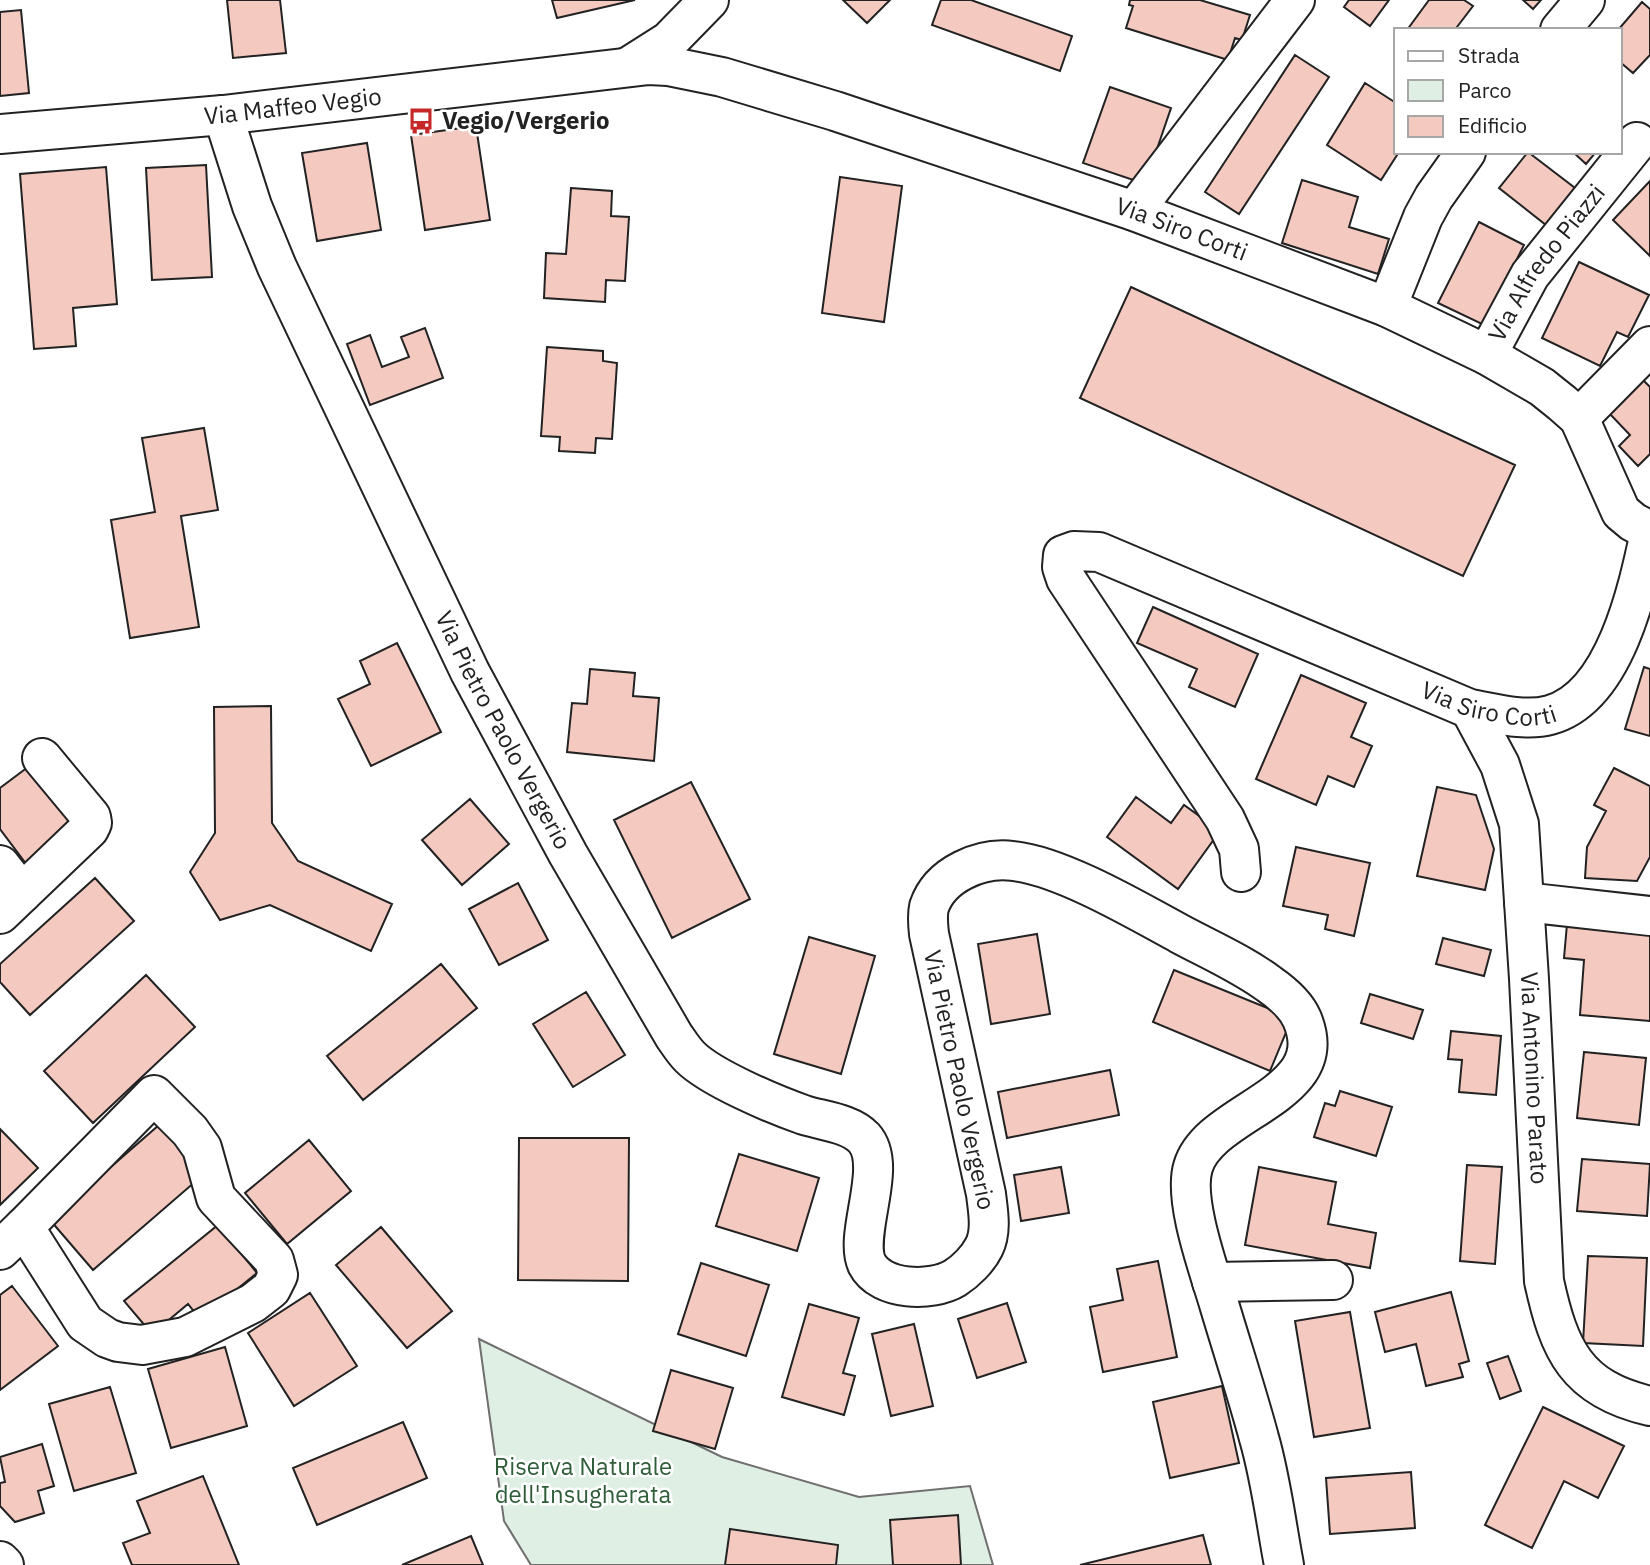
<svg xmlns="http://www.w3.org/2000/svg" width="1650" height="1565" viewBox="0 0 1650 1565" font-family="'IBM Plex Sans',sans-serif">
	<style>
		.green { fill: #e0efe3; stroke: #6f6f6f; stroke-width: 2 }
		.building { fill: #f3c9c0; stroke: #222; stroke-width: 2 }
		.lines { fill: none; stroke-linecap: round; stroke-linejoin: round }
		.minor-casing { stroke: #222; stroke-width: 42 }
		.minor { stroke: #fff; stroke-width: 38 }
		.labels { text-anchor: middle; stroke-width: 5; stroke-linejoin: round; paint-order: stroke }
		.street-label { font-size: 24px; fill: #222; stroke: #fff }
		.poi-label { font-size: 24px; font-weight: bold; fill: #222; stroke: #fff; text-anchor: start }
		.park-label { font-size: 24px; fill: #2f5e38; stroke: #fff }
	</style>
	<rect width="100%" height="100%" fill="#fff"/>
	<path class="green" d="M479 1339 722 1457 859 1497 970 1486 993 1565H531L504 1521Z"/>
	<path class="building" d="M227 0H280L286 53 233 58Z
		M552 0H635L557 18Z
		M843 0H890L867 23Z
		M941 0H971L1072 36 1060 71 932 25Z
		M1130 0H1200L1250 15 1242 40 1235 38 1228 60 1126 28 1133 6 1129 5Z
		M1349 0H1389L1370 26 1344 7Z
		M1429 0H1464L1473 6 1457 27 1461 30H1407Z
		M1523 0H1541L1533 9Z
		M1642 2 1650 9V55L1633 73 1620 62V30H1618Z
		M21 10 29 93 0 96V12Z
		M1295 55 1329 77 1239 214 1205 192Z
		M1365 83 1396 103V152H1399L1381 180 1327 145Z
		M1110 87 1171 108 1145 184 1083 163Z
		M476 126 490 220 425 230 411 135Z
		M367 143 381 230 317 241 302 153Z
		M1528 152 1575 188 1546 225 1499 188Z
		M1573 152H1596L1586 164Z
		M206 165 212 277 152 280 146 168Z
		M106 167 117 304 73 308 76 346 34 349 20 174Z
		M840 177 902 186 884 322 822 313Z
		M1302 180 1358 197 1349 227 1389 239 1378 274 1282 243Z
		M1650 181V256L1613 220Z
		M571 188 612 191 611 216 629 217 625 281 606 280 605 302 544 298 546 253 566 254Z
		M1479 222 1524 245 1484 325 1438 303Z
		M1579 262 1649 295 1628 337 1617 332 1600 366 1542 338Z
		M1131 287 1515 465 1463 576 1080 398Z
		M425 328 443 378 370 405 347 344 370 335 382 367 409 357 401 337Z
		M547 347 603 351V361L617 363 612 439 596 438 595 453 559 451 560 437 541 436Z
		M1643 380 1650 387V454L1638 466 1619 446 1630 435 1609 413Z
		M204 428 218 510 181 516 199 627 130 638 111 520 155 512 142 438Z
		M1153 607 1258 654 1235 707 1189 687 1197 669 1137 643Z
		M397 643 441 732 371 766 338 699 370 684 360 661Z
		M1644 667 1650 669V736L1625 729Z
		M590 669 635 673 633 696 659 698 654 761 567 752 572 703 587 704Z
		M1301 675 1366 703 1351 737 1372 746 1354 787 1328 776 1316 805 1256 779Z
		M271 706 272 823 298 861 392 904 371 951 270 905 220 920 190 872 215 833 214 707Z
		M36 761 86 827 30 869 0 829V788Z
		M1614 768 1650 786V857L1637 881 1585 878 1587 847 1606 811 1594 805Z
		M691 782 750 899 672 938 614 820Z
		M1437 787 1476 795 1494 849 1485 890 1417 876Z
		M1136 797 1171 823 1184 805 1220 831 1178 889 1107 837Z
		M470 799 509 844 462 885 422 840Z
		M1296 847 1370 863 1354 936 1325 929 1328 915 1283 906Z
		M95 878 134 921 30 1015 0 982V964Z
		M518 883 548 940 499 965 469 909Z
		M1567 924 1650 931V1021L1580 1015 1584 960 1564 958Z
		M1037 934 1050 1014 991 1024 978 944Z
		M809 937 875 956 841 1074 774 1054Z
		M1443 938 1491 950 1484 976 1436 964Z
		M441 964 477 1008 363 1100 327 1056Z
		M1174 970 1292 1018 1270 1071 1153 1022Z
		M146 975 195 1027 93 1123 44 1071Z
		M586 992 625 1055 573 1087 533 1024Z
		M1370 994 1423 1010 1413 1039 1361 1023Z
		M1451 1031 1501 1036 1496 1095 1459 1092 1462 1060 1448 1059Z
		M1584 1052 1646 1058 1639 1125 1577 1118Z
		M1110 1070 1119 1115 1007 1138 998 1092Z
		M1340 1091 1392 1107 1376 1156 1314 1137 1325 1103 1335 1106Z
		M159 1125 203 1175 93 1270 50 1220Z
		M0 1129 38 1168 0 1205Z
		M519 1138H629L628 1281 518 1280Z
		M309 1140 351 1191 287 1244 245 1193Z
		M739 1154 819 1178 797 1251 716 1226Z
		M1582 1159 1650 1164 1647 1216 1577 1211Z
		M1467 1165 1502 1167 1495 1264 1460 1261Z
		M1061 1167 1069 1213 1021 1221 1014 1175Z
		M1259 1167 1336 1182 1328 1224 1376 1233 1370 1268 1245 1245Z
		M218 1225 257 1273 200 1319 188 1304 152 1334 124 1301Z
		M381 1227 452 1311 407 1348 336 1265Z
		M1588 1256 1647 1258 1643 1346 1583 1343Z
		M1158 1261 1177 1357 1103 1372 1090 1307 1123 1300 1117 1269Z
		M701 1263 769 1285 746 1356 678 1334Z
		M12 1286 58 1346 0 1390V1295Z
		M1451 1292 1469 1361 1459 1364 1463 1377 1426 1386 1416 1344 1385 1352 1375 1312Z
		M310 1293 357 1366 294 1406 248 1333Z
		M1007 1303 1026 1362 977 1378 958 1319Z
		M809 1304 859 1318 843 1373 855 1376 844 1415 782 1397Z
		M1350 1312 1370 1428 1314 1437 1295 1321Z
		M914 1324 933 1406 891 1416 872 1334Z
		M225 1347 247 1426 171 1448 148 1369Z
		M1508 1356 1521 1391 1500 1399 1487 1363Z
		M671 1370 733 1388 715 1449 653 1431Z
		M1222 1386 1239 1463 1170 1478 1153 1402Z
		M110 1387 136 1473 74 1491 49 1404Z
		M1543 1407 1624 1446 1598 1498 1564 1481 1532 1548 1485 1525Z
		M403 1422 427 1478 317 1525 293 1468Z
		M42 1444 54 1486 38 1491 44 1513 15 1522 0 1506V1483L5 1482 0 1457Z
		M1411 1472 1415 1528 1330 1534 1326 1478Z
		M203 1476 239 1565H132L123 1543 150 1533 137 1501Z
		M958 1515 961 1565H893L890 1520Z
		M730 1529 838 1545 836 1565H725Z
		M1203 1535 1211 1565H1080Z
		M471 1536 483 1565H402Z"/>
	<g class="lines">
		<g class="minor-casing">
			<g id="minor">
				<path d="M1560 30 1585 0"/>
				<path d="M628 67 669 41 709 0"/>
				<path id="s1" d="M223 115 252 206 277 267 470 672 568 854 674 1036C679 1043 684 1051 690 1057 711 1078 775 1105 804 1115 823 1121 850 1123 864 1138 889 1166 853 1234 867 1264 881 1291 932 1292 955 1278 966 1271 978 1259 984 1247 992 1231 988 1211 986 1194L929 934C928 925 927 916 929 907 940 874 981 857 1013 861 1061 866 1136 910 1180 934 1210 950 1242 964 1269 984 1282 993 1296 1005 1302 1019 1335 1097 1210 1109 1193 1167 1183 1200 1209 1270 1219 1304 1232 1348 1247 1393 1259 1438 1271 1479 1276 1523 1284 1565"/>
				<path id="s2" d="M0 134 223 115 649 65 668 66 722 77 835 111 1134 211 1387 307 1487 355 1542 387 1562 403 1579 418 1621 512 1633 522 1650 531"/>
				<path d="M1134 211 1295 0"/>
				<path d="M1387 307 1423 217 1434 197 1466 152"/>
				<path id="s3" d="M1487 355 1530 275 1637 142"/>
				<path d="M1579 418 1650 346"/>
				<path id="s4" d="M1470 709 1500 765 1519 824 1529 979 1544 1281C1559 1350 1576 1389 1650 1406"/>
				<path d="M0 865 22 893"/>
				<path id="s5" d="M1241 872 1239 849 1225 819 1066 579 1062 567 1063 555 1074 551 1099 552 1470 709C1495 713 1524 722 1550 715 1615 697 1638 589 1650 532"/>
				<path d="M1524 902 1650 916"/>
				<path d="M0 914 89 829 92 823 91 817 42 758"/>
				<path d="M154 1095 190 1131 202 1148 216 1198 274 1260 278 1275 271 1289 253 1303 185 1337 142 1345 118 1342 107 1338 85 1323 24 1227Z"/>
				<path d="M0 1250 24 1227"/>
				<path d="M1212 1282 1333 1280"/>
				<path d="M0 1561 4 1565"/>
			</g>
		</g>
		<use href="#minor" class="minor"/>
	</g>
	<defs>
		<g id="bus-bare" transform="scale(2.1)"><path d="M-5-6H5V4H4V6H2V4H-2V6H-4V4H-5ZM-3.5-4V0h7V-4ZM-3.5 1.2v1.5H-2V1.2ZM2 1.2v1.5H3.5V1.2Z" fill="#c62828" stroke="#fff" stroke-width="2.5" paint-order="stroke"/></g>
	</defs>
	<g fill-rule="evenodd">
		<use href="#bus-bare" x="421" y="121"/>
	</g>
	<g class="labels">
		<g class="street-label">
			<text dy="8" stroke="none"><textPath href="#s2" startOffset="294">Via Maffeo Vegio</textPath></text>
			<text dy="8" stroke="none"><textPath href="#s2" startOffset="1211">Via Siro Corti</textPath></text>
			<text dy="8" stroke="none"><textPath href="#s3" startOffset="110">Via Alfredo Piazzi</textPath></text>
			<text dy="8" stroke="none"><textPath href="#s5" startOffset="826">Via Siro Corti</textPath></text>
			<text dy="8" stroke="none"><textPath href="#s1" startOffset="677">Via Pietro Paolo Vergerio</textPath></text>
			<text dy="8" stroke="none"><textPath href="#s4" startOffset="380">Via Antonino Parato</textPath></text>
			<text transform="translate(959 1080) rotate(78)" y="8">Via Pietro Paolo Vergerio</text>
		</g>
		<g class="poi-label">
			<text x="442" y="129">Vegio/Vergerio</text>
		</g>
		<g class="park-label">
			<text x="583" y="1475">Riserva Naturale<tspan x="583" dy="28">dell'Insugherata</tspan></text>
		</g>
	</g>
	<rect x="1394" y="28" width="228" height="126" fill="#ffffff" stroke="#a7a7a7" stroke-width="2"/>
	<rect x="1408" y="51" width="35" height="10" fill="#ffffff" stroke="#a7a7a7" stroke-width="2"/>
	<text x="1458" y="63" font-size="21" fill="#222222">Strada</text>
	<rect x="1408" y="80" width="35" height="21" fill="#e0efe3" stroke="#a7a7a7" stroke-width="2"/>
	<text x="1458" y="98" font-size="21" fill="#222222">Parco</text>
	<rect x="1408" y="116" width="35" height="21" fill="#f3c9c0" stroke="#a7a7a7" stroke-width="2"/>
	<text x="1458" y="133" font-size="21" fill="#222222">Edificio</text>
</svg>
